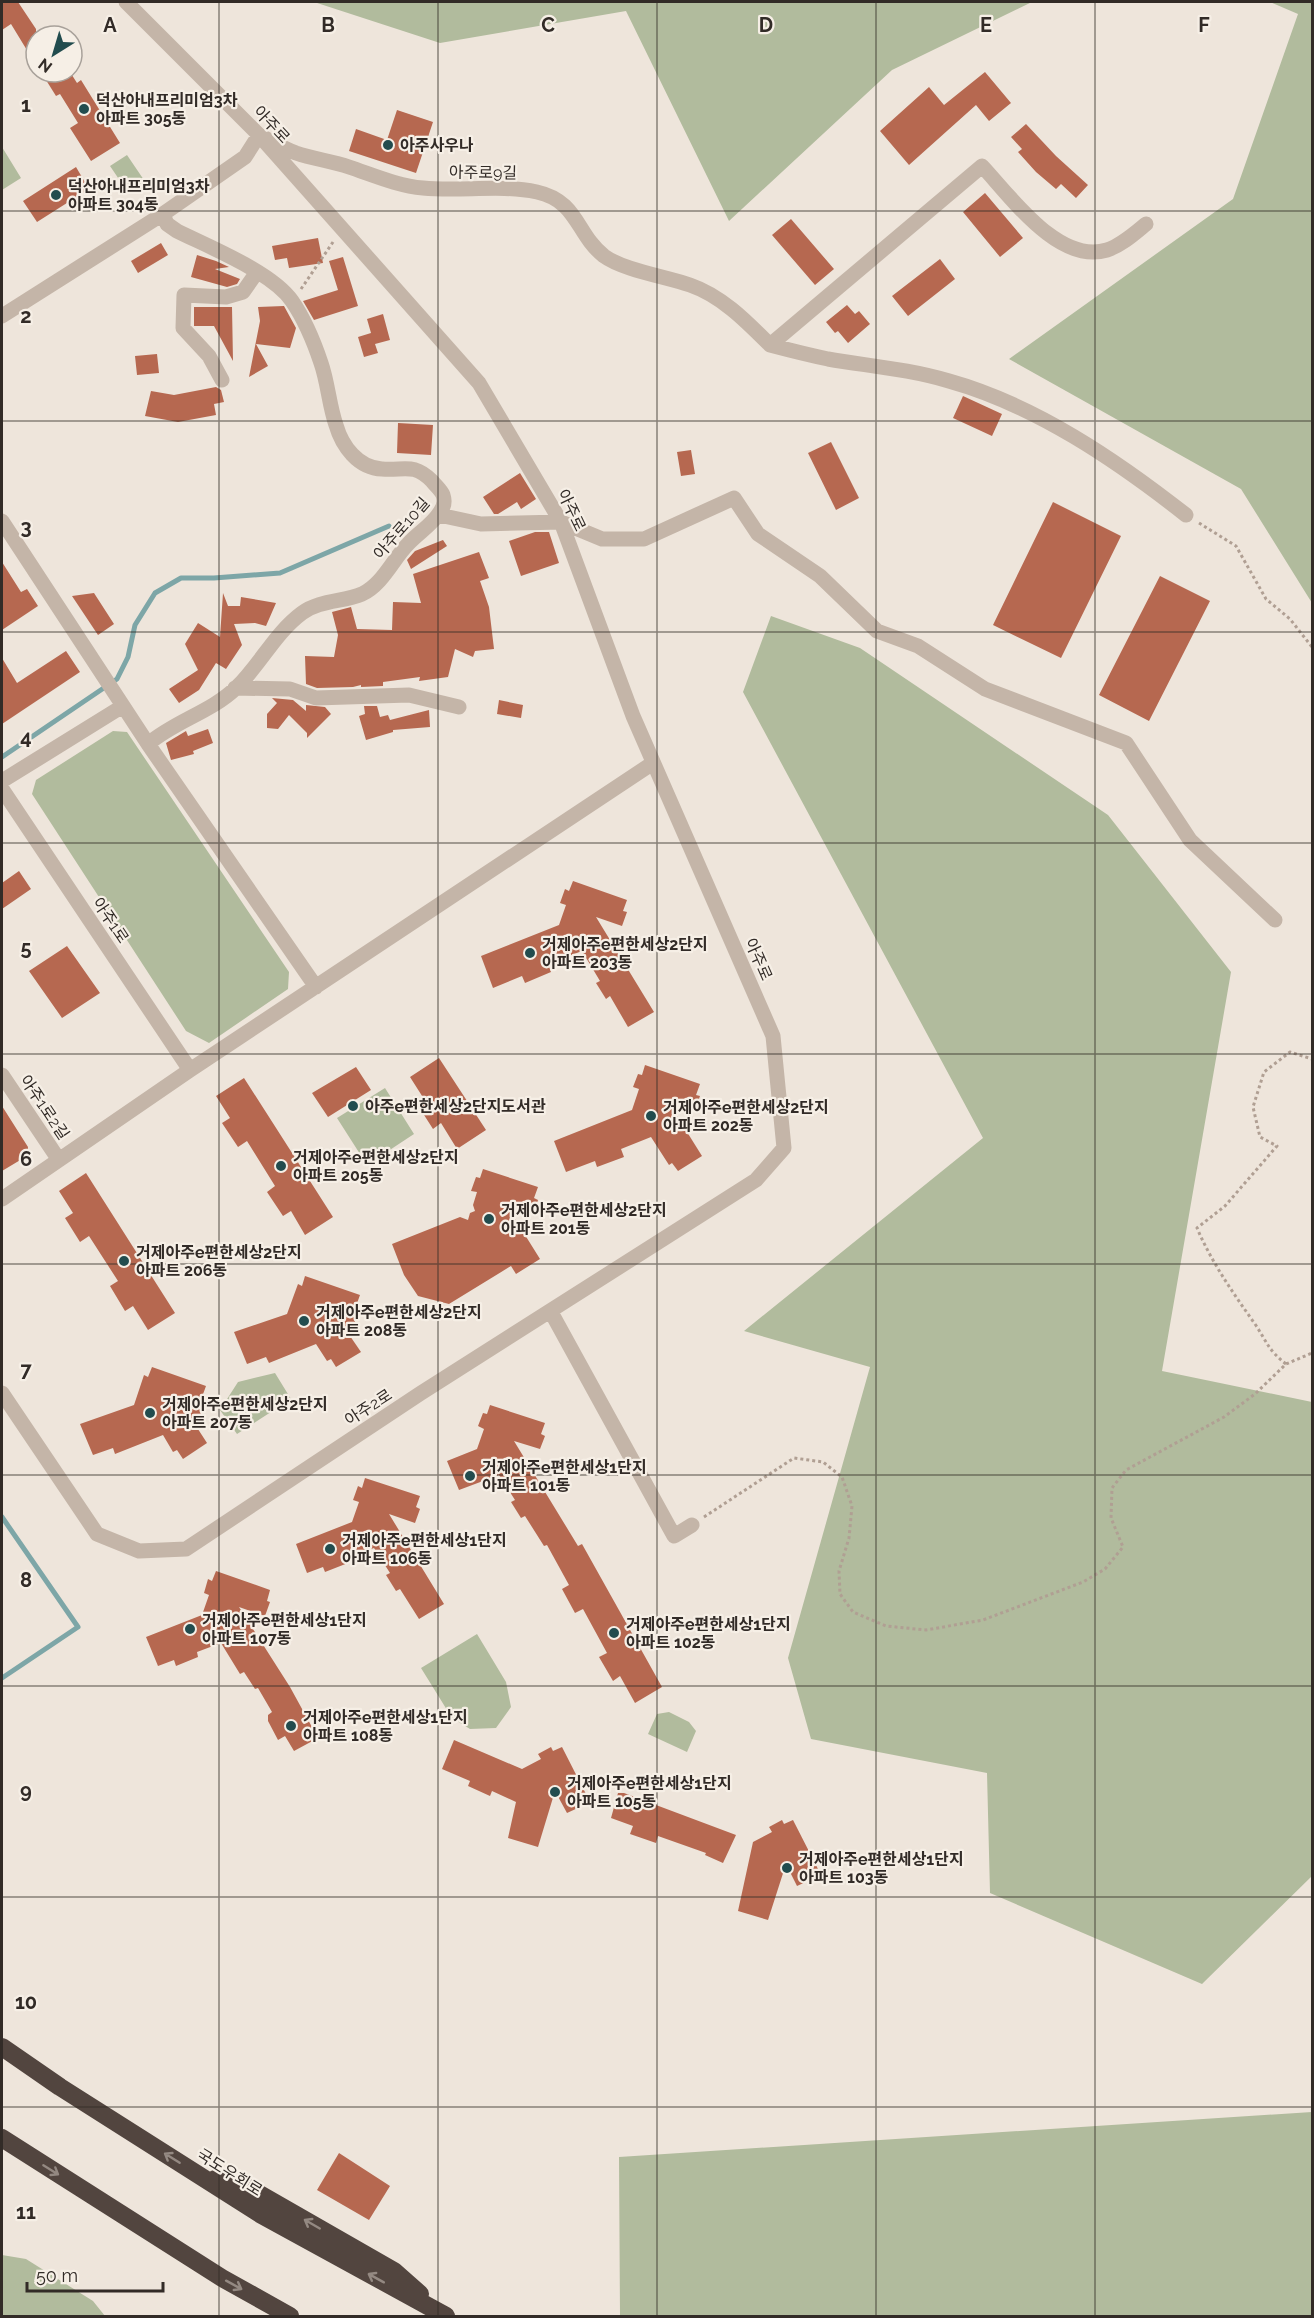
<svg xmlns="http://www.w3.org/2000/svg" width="1314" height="2318" viewBox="0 0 1314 2318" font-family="Raleway,'Noto Sans KR',sans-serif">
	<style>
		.green { fill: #b1bb9d }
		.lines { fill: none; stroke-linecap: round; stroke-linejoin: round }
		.stream { stroke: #7da6a7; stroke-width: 5 }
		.building { fill: #b66850 }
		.path { stroke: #b09f93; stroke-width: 3; stroke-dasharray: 3 3; stroke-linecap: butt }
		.minor { stroke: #c4b5a8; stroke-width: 15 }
		.highway { stroke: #52453f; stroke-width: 18 }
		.oneway { stroke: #948982 }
		.grid { fill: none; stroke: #322b27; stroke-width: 1.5; stroke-opacity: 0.55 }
		.poi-dot { fill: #224c4e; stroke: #f6efe6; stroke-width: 2 }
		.labels { text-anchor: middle; stroke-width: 4.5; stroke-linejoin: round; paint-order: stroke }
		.poi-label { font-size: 16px; font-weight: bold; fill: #322b27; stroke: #f6efe6; text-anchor: start }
		.street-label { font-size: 16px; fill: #322b27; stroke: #f6efe6 }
		.grid-label { font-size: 20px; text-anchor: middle; font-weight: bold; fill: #322b27; stroke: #f6efe6; stroke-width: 4.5; stroke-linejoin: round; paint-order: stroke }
	</style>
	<rect width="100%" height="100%" fill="#eee5db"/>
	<path class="green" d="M314 2H1032L892 70 729 221 626 11 440 43Z
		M1270 2H1312V603L1241 489 1009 359 1233 199 1298 14Z
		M2 147 21 178 2 190Z
		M127 155 146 183 129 194 110 166Z
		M771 616 860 648 1108 815 1231 972 1162 1371 1312 1402V1876L1202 1984 990 1893 987 1773 811 1739 788 1658 870 1367 744 1331 983 1138 743 692Z
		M113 731 127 732 289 972 288 989 209 1043 186 1031 32 794 36 780Z
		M385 1088 414 1134 367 1165 337 1118Z
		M275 1373 291 1399 237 1434 220 1410 238 1382Z
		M477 1634 506 1682 511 1707 496 1728 470 1729 452 1718 421 1668Z
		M669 1712 689 1722 696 1731 687 1752 648 1734 657 1714Z
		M1312 2112V2316H620L619 2157Z
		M2 2255 26 2259 93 2301 105 2316H2Z"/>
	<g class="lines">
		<path class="stream" d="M2 757 117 679 128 657 135 625 155 593 181 578H214L280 573 389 526
			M2 1517 78 1627 2 1678"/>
	</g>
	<path class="building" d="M2 2H18L36 29V65L11 24 2 30Z
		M41 72H70L77 83 81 80 120 143 91 161 70 128 78 123 60 94 56 96Z
		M985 72 1011 103 989 121 976 105 909 165 880 131 929 87 944 105Z
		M397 110 433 122 416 173 349 151 356 129 387 140Z
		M1026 124 1056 156 1088 185 1076 198 1061 184 1056 189 1036 172 1018 152 1022 149 1011 137Z
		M76 167 89 189 37 222 23 201Z
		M985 193 1023 238 1000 257 963 212Z
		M791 219 834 269 815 285 772 235Z
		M318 238 323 263 289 268 287 258 275 260 272 246Z
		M161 243 168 255 138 273 131 261Z
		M197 255 216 261 229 267 215 269 240 279 237 284 227 287 191 277Z
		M343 257 358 306 314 320 303 301 338 290 329 261Z
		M940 259 955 279 908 316 892 296Z
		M847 305 855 314 859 311 870 324 848 343 838 331 835 333 826 322Z
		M284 306 296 328 290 348 256 344 268 366 249 377 260 321 258 307Z
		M194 307H232L233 361 214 326H194Z
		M383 314 390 340 375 344 378 353 364 357 358 337 371 333 367 319Z
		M157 354 159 373 137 375 135 356Z
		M216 387 221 390 224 402 214 404 216 415 178 422 145 416 151 391 174 395Z
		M963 396 1002 414 992 436 953 418Z
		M398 423 433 425 431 455 397 453Z
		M831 442 859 498 836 510 808 453Z
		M691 450 695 474 681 476 677 452Z
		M520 473 536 499 521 509 517 502 498 514H494L483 497Z
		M1053 502 1121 536 1061 658 993 625Z
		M535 532H549L559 563 521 576 509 541Z
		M443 540 447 546 411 569 407 560 415 551Z
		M479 552 489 578 480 581 489 607 494 649 475 651 473 657 455 649 448 677 419 681 420 677 383 682V686L361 687V685L353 687 317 688 306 684 305 656 334 657 338 635 332 612 351 607 357 629 392 630 393 602 421 603 413 574Z
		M2 562 21 592 27 589 38 606 2 630Z
		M1160 576 1210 601 1149 721 1099 695Z
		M94 593 114 624 98 635 72 596Z
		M223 593 228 606H240L241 597 276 603 266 626 255 623 234 624 242 645 226 669 216 663 199 690 179 703 169 689 198 670 185 644 198 623 220 637Z
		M66 651 80 672 2 724V658L17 683Z
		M272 698 293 700 306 711V705L325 707 331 714 307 738V733L289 715 278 729 267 728V714L277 703Z
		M499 700 523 705 521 718 497 714Z
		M364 706H377L380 717 388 715 390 720 429 710 430 727 393 730V732L366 740 359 716 365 714Z
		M208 729 213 743 193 751 194 754 171 760 166 743 186 731 188 736Z
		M19 871 31 889 2 909V883Z
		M573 881 627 900 623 911 627 912 622 926 596 917 654 1012 628 1027 610 996 606 999 596 983 600 981 582 951 548 964 551 972 525 983 522 976 493 988 481 956 559 925 566 905 560 903 565 889 569 891Z
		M67 946 100 993 62 1018 29 971Z
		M439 1058 486 1130 457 1149 441 1123 433 1129 417 1104 424 1099 410 1077Z
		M645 1065 700 1084 696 1095 700 1096 695 1110 667 1100 702 1156 678 1171 672 1163 669 1165 651 1137 621 1149 624 1157 597 1167 595 1161 566 1172 554 1141 632 1110 639 1089 633 1087 638 1074 642 1075Z
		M356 1067 371 1090 328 1117 312 1093Z
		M244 1078 333 1217 305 1235 291 1211 283 1216 267 1192 275 1186 247 1141 238 1147 222 1123 230 1118 216 1096Z
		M2 1106 28 1147 27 1156 2 1171Z
		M483 1169 538 1187 534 1198 538 1200 533 1214 505 1203 540 1259 516 1274 511 1266 449 1304 418 1296 404 1275 392 1244 460 1217 468 1220 470 1213 475 1211 473 1205 477 1192 471 1191 476 1177 480 1178Z
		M86 1173 175 1313 148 1330 133 1306 125 1311 110 1286 118 1281 89 1236 80 1242 65 1218 73 1213 59 1191Z
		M305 1276 360 1295 356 1306 360 1307 350 1336 361 1352 336 1367 331 1359 327 1361 316 1344 269 1363 266 1357 247 1364 234 1332 287 1314 298 1284 302 1286Z
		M152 1367 206 1386 202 1397 206 1398 196 1426 207 1443 183 1459 177 1450 173 1452 163 1435 115 1454 113 1448 93 1455 80 1424 134 1405 144 1375 148 1377Z
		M490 1405 545 1423 541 1434 545 1436 540 1449 514 1441 578 1546 582 1544 662 1687 635 1703 620 1676 613 1681 599 1657 607 1653 583 1609 575 1613 562 1589 569 1585 547 1545 544 1546 525 1516 521 1518 511 1502 515 1500 499 1475 459 1490 447 1461 477 1449 484 1429 478 1426 483 1413 487 1414Z
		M365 1478 420 1496 416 1507 420 1509 415 1523 389 1514 444 1604 419 1619 400 1589 396 1591 386 1575 390 1573 374 1548 346 1558 348 1563 325 1572 323 1567 307 1573 296 1544 352 1522 359 1502 353 1500 358 1486 362 1488Z
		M216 1571 270 1590 267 1601 270 1602 265 1616 239 1607 290 1687 318 1738 294 1751 285 1736 278 1740 268 1721V1715L272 1712 258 1688 255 1689 244 1672 240 1674 221 1643 197 1652 198 1657 176 1666 174 1660 158 1666 146 1637 202 1615 209 1595 204 1593 208 1579 212 1581Z
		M454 1740 522 1769 541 1759 538 1754 551 1747 553 1751 562 1747 588 1798 578 1803 580 1807 567 1813 555 1791 538 1847 508 1838 516 1802 492 1791 490 1796 468 1786 470 1781 442 1769Z
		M618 1793H624L736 1835 723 1863 705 1855 706 1853 658 1836 656 1843 630 1834 633 1826 611 1818Z
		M782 1820 784 1824 793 1820 819 1871 808 1876 810 1880 797 1886 786 1864 768 1920 738 1911 753 1842 772 1832 769 1827Z
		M339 2153 390 2186 369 2220 317 2190Z"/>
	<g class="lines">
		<path class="path" d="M301 289 333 242
			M1199 523 1236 546 1266 599 1290 619 1312 647
			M1286 1364C1268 1350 1267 1342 1255 1324 1233 1293 1212 1263 1197 1228L1225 1206 1277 1146 1260 1137 1253 1107 1264 1072 1290 1052 1312 1059
			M704 1517 794 1458 823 1462 842 1477 852 1506 849 1538 839 1571 840 1594 853 1612 886 1626 926 1630 983 1620 1083 1582 1105 1569 1123 1547 1111 1518 1112 1488 1126 1470 1224 1417 1255 1394 1286 1364 1312 1353"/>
		<path class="minor" d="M2 316 163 214 245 157 259 135C271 141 283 148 296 153 313 159 332 161 349 167 373 175 398 186 423 188 461 192 499 184 537 192 578 201 576 234 604 256 623 270 667 277 690 285 722 296 747 322 770 345
			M770 345 982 166C1011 197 1059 265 1107 250 1122 245 1135 233 1146 224
			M770 345C789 350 809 355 828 359 869 366 909 369 949 381 1035 405 1116 460 1186 515
			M222 380 209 356 183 328 184 295 226 297 243 292 257 272
			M439 515 481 524 561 522 602 539H644L734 498 758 534 820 576 877 631 918 646 985 689 1126 743 1190 840 1275 920
			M2 521 148 744 316 987
			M235 688 290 689 316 698 409 695 459 707
			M148 744C175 721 211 712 236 688 260 665 275 633 302 613 320 600 343 602 362 594 383 584 393 559 408 544 418 533 433 524 440 512 444 507 445 501 443 495 441 490 435 485 432 481 413 462 404 471 382 469 358 468 342 446 336 425 329 405 328 383 321 363 314 342 305 320 292 301 272 272 209 247 177 231L167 224 163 214
			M2 781 123 706
			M2 789 190 1070
			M2 1075 59 1160
			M2 1199 190 1070 653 763
			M551 1312 674 1536 692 1525
			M2 1393 97 1534 139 1551 186 1549 421 1393 756 1180 784 1148 773 1036 633 716 561 522 479 383 259 135 126 2"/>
		<path class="highway" d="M2 2047 60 2087 260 2214 446 2316
			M2 2138 222 2278 290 2316
			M215 2179 249 2188 394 2271 420 2294"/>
	</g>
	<defs><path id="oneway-shaft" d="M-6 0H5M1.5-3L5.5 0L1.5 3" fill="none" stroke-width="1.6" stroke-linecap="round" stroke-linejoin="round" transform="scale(1.5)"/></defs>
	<g class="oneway">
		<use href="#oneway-shaft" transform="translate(172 2158) rotate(-148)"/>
		<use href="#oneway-shaft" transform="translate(51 2170) rotate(32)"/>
		<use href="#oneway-shaft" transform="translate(312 2224) rotate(-150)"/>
		<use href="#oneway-shaft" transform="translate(376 2278) rotate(-151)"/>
		<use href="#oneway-shaft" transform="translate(234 2285) rotate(29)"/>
	</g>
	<path class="grid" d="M219 2V2316M438 2V2316M657 2V2316M876 2V2316M1095 2V2316M2 211H1312M2 421H1312M2 632H1312M2 843H1312M2 1054H1312M2 1264H1312M2 1475H1312M2 1686H1312M2 1897H1312M2 2107H1312"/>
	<g class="poi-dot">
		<circle cx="84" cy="109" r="6"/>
		<circle cx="388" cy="145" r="6"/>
		<circle cx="56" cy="195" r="6"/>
		<circle cx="530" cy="953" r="6"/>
		<circle cx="353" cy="1106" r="6"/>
		<circle cx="651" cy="1116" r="6"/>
		<circle cx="281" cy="1166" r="6"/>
		<circle cx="489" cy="1219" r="6"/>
		<circle cx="124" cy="1261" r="6"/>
		<circle cx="304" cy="1321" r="6"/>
		<circle cx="150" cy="1413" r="6"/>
		<circle cx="470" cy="1476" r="6"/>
		<circle cx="330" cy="1549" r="6"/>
		<circle cx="190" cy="1629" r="6"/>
		<circle cx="614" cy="1633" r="6"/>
		<circle cx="291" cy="1726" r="6"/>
		<circle cx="555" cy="1792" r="6"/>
		<circle cx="787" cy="1868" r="6"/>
	</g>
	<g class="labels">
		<g class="poi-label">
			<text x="96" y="106">덕산아내프리미엄3차<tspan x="96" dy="18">아파트 305동</tspan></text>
			<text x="400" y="151">아주사우나</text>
			<text x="68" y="192">덕산아내프리미엄3차<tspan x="68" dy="18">아파트 304동</tspan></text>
			<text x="542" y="950">거제아주e편한세상2단지<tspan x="542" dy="18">아파트 203동</tspan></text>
			<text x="365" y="1112">아주e편한세상2단지도서관</text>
			<text x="663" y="1113">거제아주e편한세상2단지<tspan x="663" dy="18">아파트 202동</tspan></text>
			<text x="293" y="1163">거제아주e편한세상2단지<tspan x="293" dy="18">아파트 205동</tspan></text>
			<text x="501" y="1216">거제아주e편한세상2단지<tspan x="501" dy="18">아파트 201동</tspan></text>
			<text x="136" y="1258">거제아주e편한세상2단지<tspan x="136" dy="18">아파트 206동</tspan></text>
			<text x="316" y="1318">거제아주e편한세상2단지<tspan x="316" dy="18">아파트 208동</tspan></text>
			<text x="162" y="1410">거제아주e편한세상2단지<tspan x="162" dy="18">아파트 207동</tspan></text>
			<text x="482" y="1473">거제아주e편한세상1단지<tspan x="482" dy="18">아파트 101동</tspan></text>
			<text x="342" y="1546">거제아주e편한세상1단지<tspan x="342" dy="18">아파트 106동</tspan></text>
			<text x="202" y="1626">거제아주e편한세상1단지<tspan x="202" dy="18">아파트 107동</tspan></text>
			<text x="626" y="1630">거제아주e편한세상1단지<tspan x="626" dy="18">아파트 102동</tspan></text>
			<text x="303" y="1723">거제아주e편한세상1단지<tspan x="303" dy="18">아파트 108동</tspan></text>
			<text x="567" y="1789">거제아주e편한세상1단지<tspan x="567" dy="18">아파트 105동</tspan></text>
			<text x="799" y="1865">거제아주e편한세상1단지<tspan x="799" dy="18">아파트 103동</tspan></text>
		</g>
		<g class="street-label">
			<text transform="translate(272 124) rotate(47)" y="6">아주로</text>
			<text transform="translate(483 172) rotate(1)" y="6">아주로9길</text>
			<text transform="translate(572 510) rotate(64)" y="6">아주로</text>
			<text transform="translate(401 528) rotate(-49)" y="6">아주로10길</text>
			<text transform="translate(111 920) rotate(56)" y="6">아주1로</text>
			<text transform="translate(759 959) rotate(66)" y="6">아주로</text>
			<text transform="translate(45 1107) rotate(56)" y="6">아주1로2길</text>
			<text transform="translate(368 1407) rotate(-33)" y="6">아주2로</text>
			<text transform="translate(230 2172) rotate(32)" y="6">국도우회로</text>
		</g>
	</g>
	<g class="grid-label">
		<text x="110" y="32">A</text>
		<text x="328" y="32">B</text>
		<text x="548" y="32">C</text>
		<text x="766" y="32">D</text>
		<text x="986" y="32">E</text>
		<text x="1204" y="32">F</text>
		<text x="26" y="112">1</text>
		<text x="26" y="323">2</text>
		<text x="26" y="534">3</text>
		<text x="26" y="744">4</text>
		<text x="26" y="955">5</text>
		<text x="26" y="1166">6</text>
		<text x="26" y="1377">7</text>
		<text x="26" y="1587">8</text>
		<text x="26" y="1798">9</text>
		<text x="26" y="2009">10</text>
		<text x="26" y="2219">11</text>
	</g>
	<rect width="1314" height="2318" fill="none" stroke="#322b27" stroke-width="6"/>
	<g transform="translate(54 54) rotate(217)"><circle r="28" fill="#f6efe6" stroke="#a8a19a" stroke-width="1.5"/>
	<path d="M0-4.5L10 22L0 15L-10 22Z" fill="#224c4e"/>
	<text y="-9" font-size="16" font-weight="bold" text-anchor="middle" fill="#322b27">N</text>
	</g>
	<path d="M27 2282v9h136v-9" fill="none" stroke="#322b27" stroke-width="3"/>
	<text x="36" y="2282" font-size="18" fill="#322b27" stroke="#f6efe6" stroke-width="4.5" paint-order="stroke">50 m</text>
</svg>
